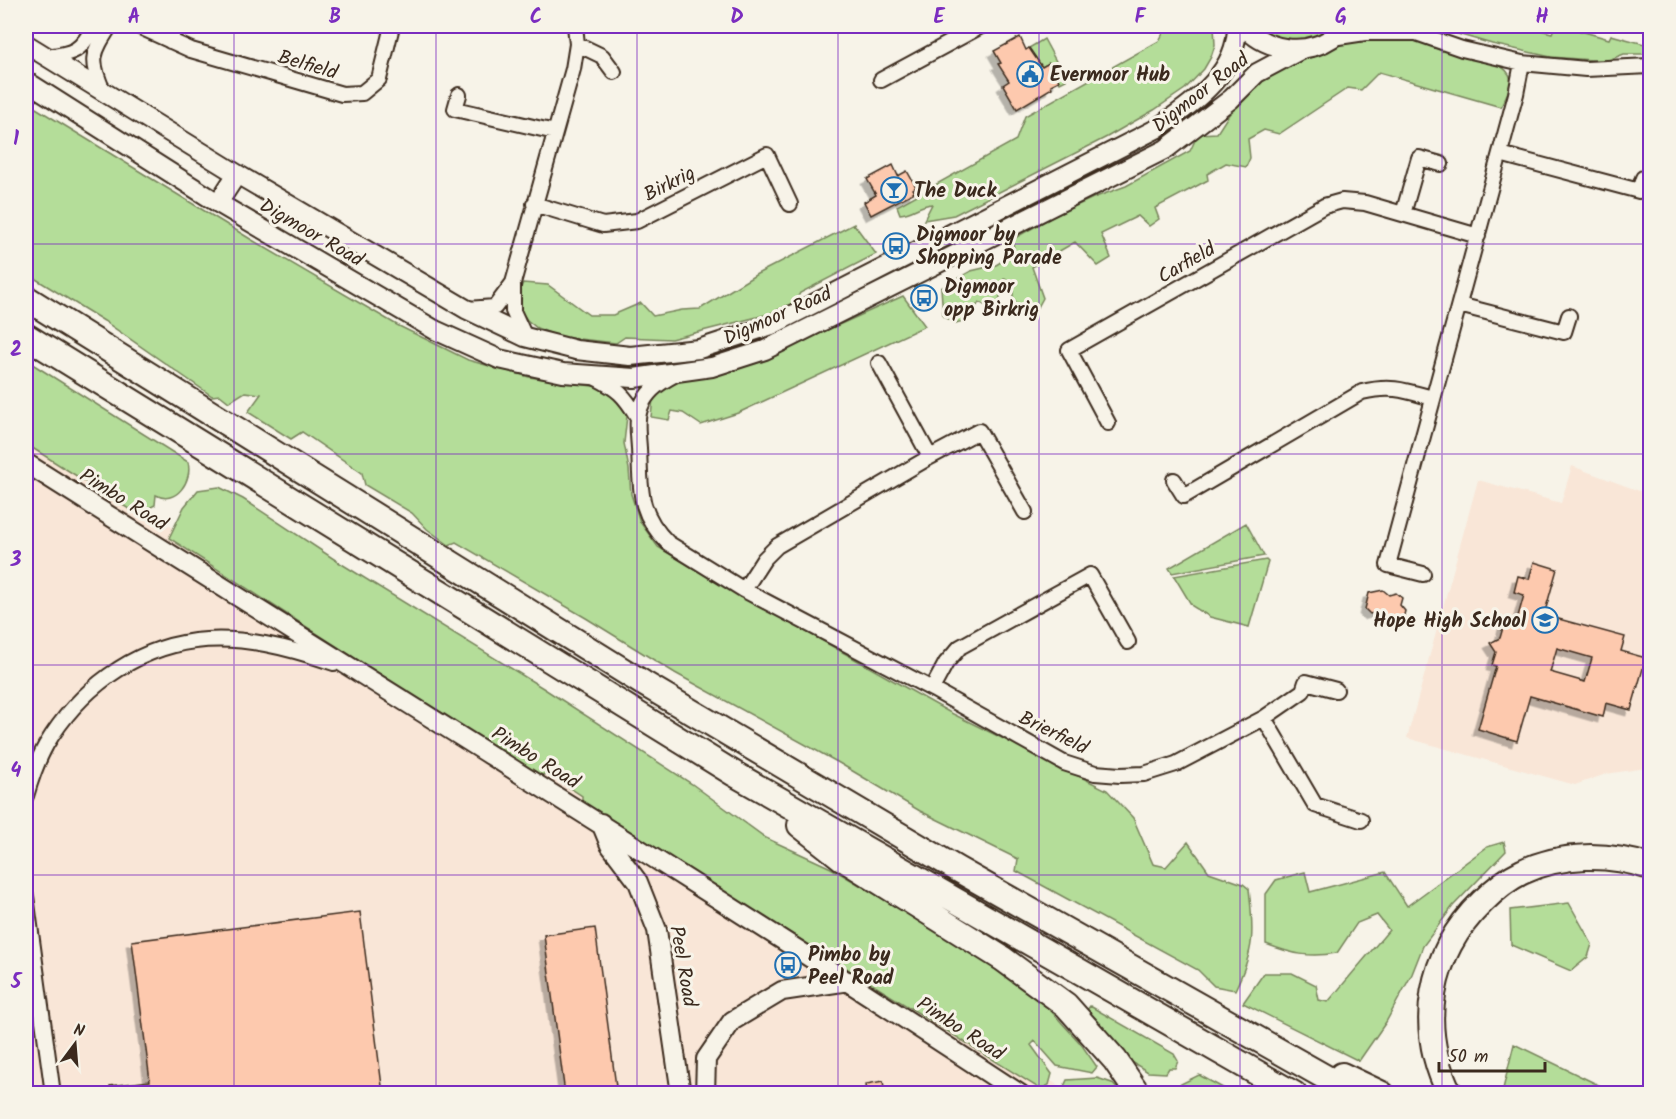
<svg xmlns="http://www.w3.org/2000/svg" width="1676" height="1119" viewBox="0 0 1676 1119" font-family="Kalam,sans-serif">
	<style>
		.built { fill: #f9e6d7 }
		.green { fill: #b4dd99; stroke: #78845c; stroke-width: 1.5 }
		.building { fill: #fdc9ae; stroke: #3b2a1e; stroke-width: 1.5; fill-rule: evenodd; filter: url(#shadow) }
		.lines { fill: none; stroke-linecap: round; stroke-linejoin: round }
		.street-casing { stroke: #3b2a1e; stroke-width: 18 }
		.secondary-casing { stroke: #3b2a1e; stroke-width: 22 }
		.highway-casing { stroke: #3b2a1e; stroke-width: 28 }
		.street { stroke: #f7f3e8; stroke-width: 14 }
		.secondary { stroke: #f7f3e8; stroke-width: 18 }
		.highway { stroke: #f7f3e8; stroke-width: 24 }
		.grid { fill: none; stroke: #7b2cbf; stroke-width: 1.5; stroke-opacity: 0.55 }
		.labels { text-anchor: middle; stroke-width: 6; stroke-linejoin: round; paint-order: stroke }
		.street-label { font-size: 20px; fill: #3b2a1e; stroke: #f7f3e8 }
		.poi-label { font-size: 20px; font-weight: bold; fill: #3b2a1e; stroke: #f7f3e8; text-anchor: start }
		.neatline { fill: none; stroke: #7b2cbf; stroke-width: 2 }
		.grid-label { font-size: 20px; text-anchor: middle; font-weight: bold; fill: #7b2cbf }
	</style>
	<defs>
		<filter id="shadow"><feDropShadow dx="-5.5" dy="5.5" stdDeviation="0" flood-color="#0004"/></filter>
	</defs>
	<rect width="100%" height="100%" fill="#f7f3e8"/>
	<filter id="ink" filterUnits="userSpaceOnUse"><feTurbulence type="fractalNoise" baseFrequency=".0167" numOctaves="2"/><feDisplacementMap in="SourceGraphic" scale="12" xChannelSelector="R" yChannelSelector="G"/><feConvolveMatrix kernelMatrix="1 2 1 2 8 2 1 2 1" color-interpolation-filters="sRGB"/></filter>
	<g filter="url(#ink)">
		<path class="built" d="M26 435 1070 1093H26Z
			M1572 466 1650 495V766L1646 765V768L1606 774 1575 785 1407 738 1478 480 1561 503Z"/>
		<path class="green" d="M1167 26H1214L1215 45 1211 57 1204 69 1185 89 1154 110 1107 137 954 215 924 220 932 204C919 205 913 213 900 214L897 206 1016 140 1025 116 1159 41Z
			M1257 26H1335C1314 46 1278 45 1257 26Z
			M1430 26H1525L1552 33 1555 26H1563L1609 39 1611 35 1644 44 1650 41V54H1624L1606 61 1551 57 1492 44Z
			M1396 38 1415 41 1495 63C1520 75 1510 87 1501 107L1379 72 1361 90 1348 88 1279 134 1264 130 1248 139 1250 158 1246 167 1226 163 1207 174 1208 180 1155 208 1159 219 1149 226 1138 216 1101 234 1111 258 1098 266 1075 242 1032 267 1043 298 1038 307 1023 308 1013 299V291L1016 281 1004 279 999 302 988 307 979 302 969 319 956 323 943 316 941 288 971 271 996 265 1014 254 1013 239 1052 217 1093 198 1126 186 1190 151 1198 134 1217 133 1244 91 1275 69 1312 57 1348 39Z
			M1044 39 1066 80 1060 83 1049 63 1042 67 1029 48Z
			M26 102 252 240 397 325 468 360 529 377 599 387 612 394 620 403 627 416 624 443 629 469 631 494 640 522 658 547 693 568 949 712 1107 790 1133 818 1153 864 1166 867 1188 842 1209 872 1243 884 1249 889C1254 933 1255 949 1235 990L1214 986 1198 970 1016 871 1018 859 920 811 839 763 675 673 586 618 456 542 449 545 427 529 412 513 365 485 362 473 302 432 291 439 248 412 261 394 245 392 229 402 220 395 212 396 104 321 26 273Z
			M854 224 876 254 800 293 794 303 769 314 671 339 625 337 616 343 560 337 537 328 527 320 519 308 518 294 523 283 548 285 589 315H613L641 303 653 316 682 310 700 309 757 274Z
			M903 296 925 326 738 413 701 425 683 413 672 411 669 420 651 417 653 398 667 383 772 355Z
			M26 360 188 462C193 480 176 506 156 495L155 505 145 510 132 511 26 444Z
			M219 487 243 499 340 563 543 688 692 784 766 838 831 868 979 956 1021 985 1052 1012 1081 1044 1097 1067 1092 1073 1057 1066 1035 1041 1031 1045 1052 1074 1049 1085 1040 1089 582 803V796L549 774 536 775 169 538 184 507 198 490Z
			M1246 523 1264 556 1172 573 1169 568Z
			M1266 560 1268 562 1249 627 1210 617 1192 606 1174 576Z
			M1504 842 1506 851 1453 906 1423 946 1412 974 1386 1022 1359 1061 1243 1003 1264 973H1292L1316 985 1319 1000 1328 1002 1389 930 1377 915 1357 923 1337 953C1309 958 1292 954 1266 944V894L1276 880 1305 872 1310 892 1385 872 1407 906 1487 847Z
			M1569 903 1592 944 1588 957 1571 971 1511 945 1510 910Z
			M1090 1006 1174 1054 1178 1061 1175 1068H1169L1166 1073 1148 1072 1122 1056 1084 1014Z
			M1514 1044 1615 1093H1502Z
			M1199 1075 1232 1093H1157L1159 1087H1175Z
			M1097 1078 1112 1083 1121 1093H1061L1067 1080Z"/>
		<path class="building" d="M1020 37 1026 50 1029 48 1042 67 1049 63 1059 81 1051 85 1052 88 1017 109 1003 85 1009 81 998 64 1001 63 994 51Z
			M893 165 898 176 907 171 916 187 913 189 915 192 871 215 864 202 876 195 867 179Z
			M1534 562 1557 569 1544 615 1625 637 1621 651 1646 658 1631 710 1606 703 1603 717 1530 696 1517 741 1478 729 1496 666 1492 665 1496 652 1490 643 1500 638 1504 624 1515 627 1524 595 1514 592 1518 576 1529 579ZM1557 648 1592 658 1585 682 1550 672Z
			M1383 590 1389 595 1396 593 1402 598 1400 605 1405 611 1403 619 1395 621 1390 615 1382 618 1377 612 1370 614 1365 609 1369 593Z
			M360 912 383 1094H111L110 1086 150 1081 132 941Z
			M595 928 617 1094H565L544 935Z
			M883 1081 885 1094H867L866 1084Z"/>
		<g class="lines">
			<g class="street-casing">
				<path id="street" d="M138 26 191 50 342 94 362 93 379 79 392 26
					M1332 38 1365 33H1416L1462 49 1522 63 1586 69 1650 66
					M170 41 175 26
					M577 44 602 56 614 72
					M46 57C74 54 81 51 94 26
					M881 80 981 26
					M103 91C89 59 92 54 110 26
					M459 95 455 109 555 132
					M1500 154 1639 191 1643 178
					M534 204 603 225 637 221 767 155 790 204
					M1403 214 1419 158 1441 164
					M1459 305 1564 332 1569 316
					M467 309 495 307 513 283
					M525 337 513 311V283L573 69 577 44 575 26
					M879 363 930 457
					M674 375C661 382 650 389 643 402 635 417 638 432 639 448 641 489 637 512 668 543L744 590 932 689 1064 763 1095 773 1120 775 1144 774 1176 764 1264 718 1303 691 1306 682 1336 690
					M596 378C618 389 624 395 637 416
					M1108 423 1069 350 1324 206 1342 201 1365 203 1478 236
					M1174 480 1184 496 1362 392C1391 385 1404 390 1432 398
					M1423 574 1388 565 1516 94 1522 63
					M744 590 764 559 777 546 930 457 979 431 1025 512
					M932 689 946 663 960 647 1090 575 1128 642
					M1264 718 1315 805 1361 820
					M26 796C31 779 37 761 46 745 78 691 132 649 195 641 242 635 290 648 334 663
					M26 896 53 1094"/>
			</g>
			<g class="secondary-casing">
				<path id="secondary" d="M1244 26C1265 51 1305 56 1332 38 1337 35 1341 30 1346 26
					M26 44 237 174 466 309 525 337 576 350 630 356 699 349 772 325 1156 129C1192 103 1237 75 1237 26
					M26 81 218 203 435 330 499 359 563 373 634 378 712 367 765 350 1166 149 1231 99 1257 73 1302 49
					M218 203 237 174
					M26 463C357 673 692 878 1020 1094
					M601 823 610 845 638 882 657 930 681 1094
					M705 1094 706 1059 732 1021 782 991 849 981"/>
			</g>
			<g class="highway-casing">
				<path id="highway" d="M26 298 643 683 957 869 1355 1094
					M26 336 733 773 1294 1094
					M800 825 842 858 1003 959 1066 1005 1115 1060 1138 1094
					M1342 1075 1382 1094
					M1450 1094C1416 1027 1429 954 1482 902 1494 890 1507 879 1522 872 1563 853 1608 853 1650 867"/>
			</g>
			<use href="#street" class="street"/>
			<use href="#secondary" class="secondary"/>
			<use href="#highway" class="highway"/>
		</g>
	</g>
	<path class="grid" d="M234 26V1094M436 26V1094M637 26V1094M838 26V1094M1039 26V1094M1240 26V1094M1442 26V1094M26 244H1650M26 454H1650M26 665H1650M26 875H1650"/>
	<defs>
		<g id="civic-ring" transform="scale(1.35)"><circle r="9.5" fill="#f7f3e8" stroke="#1f6fb2" stroke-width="1.5"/><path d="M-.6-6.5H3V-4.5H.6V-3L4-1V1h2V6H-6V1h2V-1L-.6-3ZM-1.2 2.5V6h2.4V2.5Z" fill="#1f6fb2"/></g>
		<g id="bar-ring" transform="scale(1.35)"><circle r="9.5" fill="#f7f3e8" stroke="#1f6fb2" stroke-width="1.5"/><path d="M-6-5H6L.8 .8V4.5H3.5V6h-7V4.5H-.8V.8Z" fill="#1f6fb2"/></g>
		<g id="bus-ring" transform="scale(1.35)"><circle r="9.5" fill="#f7f3e8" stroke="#1f6fb2" stroke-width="1.5"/><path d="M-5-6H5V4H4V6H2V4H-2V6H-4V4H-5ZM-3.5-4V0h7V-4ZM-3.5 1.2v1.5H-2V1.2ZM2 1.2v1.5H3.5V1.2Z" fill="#1f6fb2"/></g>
		<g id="school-ring" transform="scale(1.35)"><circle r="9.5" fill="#f7f3e8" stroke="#1f6fb2" stroke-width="1.5"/><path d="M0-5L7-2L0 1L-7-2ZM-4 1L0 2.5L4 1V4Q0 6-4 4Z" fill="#1f6fb2"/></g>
	</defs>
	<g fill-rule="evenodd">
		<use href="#civic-ring" x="1030" y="74"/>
		<use href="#bar-ring" x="894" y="190"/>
		<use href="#bus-ring" x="896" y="246"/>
		<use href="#bus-ring" x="924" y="298"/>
		<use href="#school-ring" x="1545" y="620"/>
		<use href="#bus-ring" x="788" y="965"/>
	</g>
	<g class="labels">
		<g class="street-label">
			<text transform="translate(308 64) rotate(16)" y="7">Belfield</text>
			<text transform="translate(1200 92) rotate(-38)" y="7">Digmoor Road</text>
			<text transform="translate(669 183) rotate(-27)" y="7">Birkrig</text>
			<text transform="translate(312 232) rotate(30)" y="7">Digmoor Road</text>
			<text transform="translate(1186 262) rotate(-30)" y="7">Carfield</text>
			<text transform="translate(777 315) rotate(-24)" y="7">Digmoor Road</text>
			<text transform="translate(124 499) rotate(32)" y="7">Pimbo Road</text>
			<text transform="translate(1054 732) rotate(26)" y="7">Brierfield</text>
			<text transform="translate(536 757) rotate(32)" y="7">Pimbo Road</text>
			<text transform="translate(684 966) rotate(80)" y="7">Peel Road</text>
			<text transform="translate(961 1028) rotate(33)" y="7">Pimbo Road</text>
		</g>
		<g class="poi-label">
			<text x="1050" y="81">Evermoor Hub</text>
			<text x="914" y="197">The Duck</text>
			<text x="916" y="241">Digmoor by<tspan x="916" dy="23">Shopping Parade</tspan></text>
			<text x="944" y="293">Digmoor<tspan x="944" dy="23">opp Birkrig</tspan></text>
			<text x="1526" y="627" text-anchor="end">Hope High School</text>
			<text x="808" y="961">Pimbo by<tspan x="808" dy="23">Peel Road</tspan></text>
		</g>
	</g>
	<rect width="1676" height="1119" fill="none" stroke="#f7f3e8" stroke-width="66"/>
	<g transform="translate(75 1044) rotate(16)" stroke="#f7f3e8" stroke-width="4.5" paint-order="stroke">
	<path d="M0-4.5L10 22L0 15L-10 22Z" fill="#3b2a1e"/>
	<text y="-9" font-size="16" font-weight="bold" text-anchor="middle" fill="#3b2a1e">N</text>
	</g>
	<path d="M1439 1062v9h106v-9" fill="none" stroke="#3b2a1e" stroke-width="3"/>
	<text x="1448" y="1062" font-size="18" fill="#3b2a1e" stroke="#f7f3e8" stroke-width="4.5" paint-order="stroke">50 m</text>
	<rect x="33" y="33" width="1610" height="1053" class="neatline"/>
	<g class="grid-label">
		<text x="134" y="23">A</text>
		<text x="335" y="23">B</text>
		<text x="536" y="23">C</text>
		<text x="737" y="23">D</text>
		<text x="939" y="23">E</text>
		<text x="1140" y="23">F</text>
		<text x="1341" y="23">G</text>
		<text x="1542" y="23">H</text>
		<text x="16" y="145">1</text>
		<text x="16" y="356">2</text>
		<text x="16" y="566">3</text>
		<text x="16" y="777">4</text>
		<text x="16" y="988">5</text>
	</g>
</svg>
